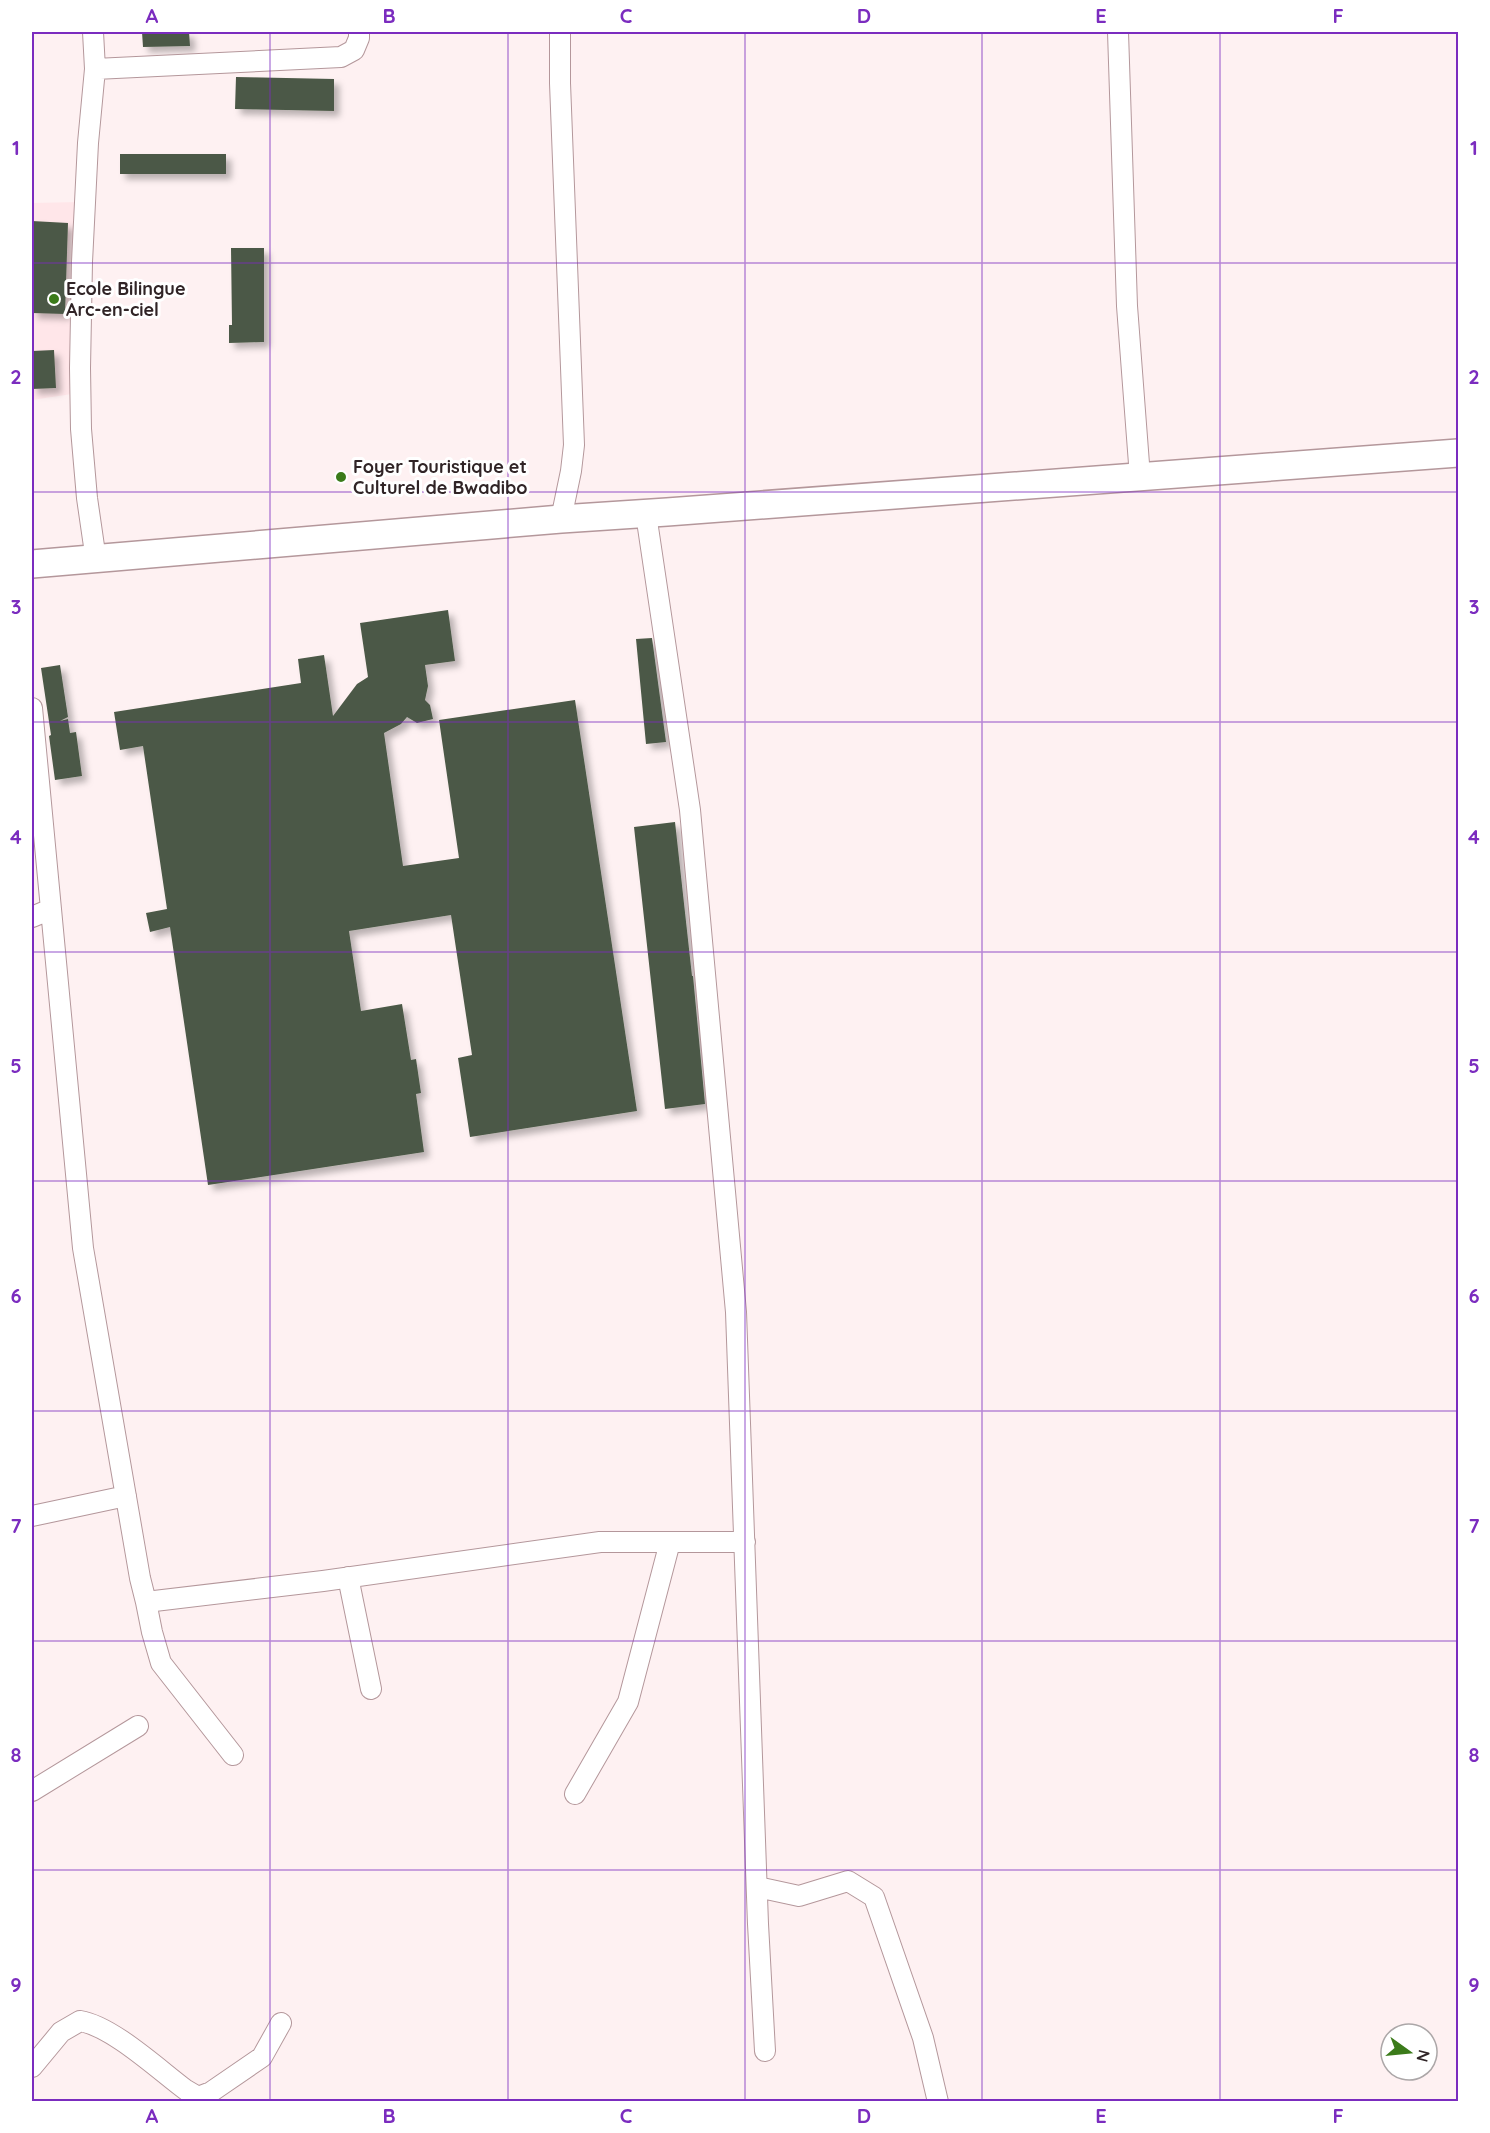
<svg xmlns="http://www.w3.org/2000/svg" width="1490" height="2133" viewBox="0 0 1490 2133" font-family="Quicksand,sans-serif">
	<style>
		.built { fill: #ffe6e9 }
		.building { fill: #4b5946; filter: url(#shadow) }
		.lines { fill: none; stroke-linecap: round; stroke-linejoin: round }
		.minor-casing { stroke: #b4979b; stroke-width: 22 }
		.secondary-casing { stroke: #b4979b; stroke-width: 30 }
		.minor { stroke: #fff; stroke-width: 20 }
		.secondary { stroke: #fff; stroke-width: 27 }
		.grid { fill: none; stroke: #7b2cbf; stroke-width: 1.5; stroke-opacity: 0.55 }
		.poi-dot { fill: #3b7b1a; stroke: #fff; stroke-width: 2 }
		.labels { text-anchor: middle; stroke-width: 6; stroke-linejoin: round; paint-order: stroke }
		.poi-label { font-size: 18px; font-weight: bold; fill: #302426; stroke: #fff; text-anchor: start }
		.neatline { fill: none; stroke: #7b2cbf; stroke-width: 2 }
		.grid-label { font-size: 20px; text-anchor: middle; font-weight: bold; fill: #7b2cbf }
	</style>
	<defs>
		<filter id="shadow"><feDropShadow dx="5.5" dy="5.5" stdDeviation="3" flood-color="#0004"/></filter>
	</defs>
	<rect width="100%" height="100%" fill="#fef1f2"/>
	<path class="built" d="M80 202 72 394 32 400V203Z"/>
	<path class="building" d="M142 32H189L190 46 143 47Z
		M236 77 334 79V111L235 109Z
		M120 154H226V174H120Z
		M32 221 68 223 65 314 32 313Z
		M231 248H264V342L229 343V325H232Z
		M54 350 56 388 32 389V351Z
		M448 610 455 661 425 665 428 686 425 700 430 705 433 719 417 723 407 717 401 724 384 733 403 866 459 858 439 720 575 700 637 1111 470 1137 458 1058 472 1055 451 915 349 931 361 1011 402 1004 411 1060 416 1059 421 1093 416 1094 424 1152 208 1185 170 927 150 932 146 913 167 909 143 746 120 750 114 712 301 683 298 659 324 655 333 716 357 684 368 677 360 623Z
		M652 638 666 742 646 744 636 639Z
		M60 665 68 717 60 721 68 719 70 733 76 732 82 776 55 780 49 736 51 735 41 668Z
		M675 822 692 976H693L705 1104 665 1109 634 827Z"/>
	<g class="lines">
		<g class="minor-casing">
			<path id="minor" d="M93 32 95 69 88 143 82 262 80 368 81 429 87 498 96 560
				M560 32V83L574 445 571 471 561 519
				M1118 32 1127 306 1140 477
				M95 69 341 57 354 50 359 38V32
				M646 514 690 810 736 1312 758 1924 765 2051
				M32 708 83 1248 140 1578 146 1602 323 1581 600 1542H745
				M32 917 51 909
				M32 1516 126 1496
				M348 1577 371 1689
				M146 1602 152 1632 161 1663 233 1755
				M32 1791 138 1726
				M575 1794 628 1702 670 1542
				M757 1887 799 1896 848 1881 874 1897 923 2038 938 2102
				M32 2067 61 2032 80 2021C112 2026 159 2070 186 2090L198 2097 211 2092 262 2057 281 2023"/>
		</g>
		<g class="secondary-casing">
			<path id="secondary" d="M32 564 561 519 667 512 1458 453"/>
		</g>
		<use href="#minor" class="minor"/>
		<use href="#secondary" class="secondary"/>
	</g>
	<path class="grid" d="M270 32V2102M508 32V2102M745 32V2102M982 32V2102M1220 32V2102M32 263H1458M32 492H1458M32 722H1458M32 952H1458M32 1181H1458M32 1411H1458M32 1641H1458M32 1870H1458"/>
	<g class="poi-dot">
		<circle cx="54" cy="299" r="6"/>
		<circle cx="341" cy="477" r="6"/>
	</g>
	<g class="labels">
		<g class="poi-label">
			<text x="66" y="295">Ecole Bilingue<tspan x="66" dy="21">Arc-en-ciel</tspan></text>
			<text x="353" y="473">Foyer Touristique et<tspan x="353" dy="21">Culturel de Bwadibo</tspan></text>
		</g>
	</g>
	<rect width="1490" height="2133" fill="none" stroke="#ffffff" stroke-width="66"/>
	<g transform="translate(1409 2052) rotate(105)"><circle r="28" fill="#ffffff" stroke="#aca7a8" stroke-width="1.5"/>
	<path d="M0-4.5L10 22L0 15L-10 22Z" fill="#3b7b1a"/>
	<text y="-9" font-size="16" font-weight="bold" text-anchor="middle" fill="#302426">N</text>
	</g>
	<rect x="33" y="33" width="1424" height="2067" class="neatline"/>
	<g class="grid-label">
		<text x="152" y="23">A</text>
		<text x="389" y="23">B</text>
		<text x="626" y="23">C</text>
		<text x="864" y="23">D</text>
		<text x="1101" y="23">E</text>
		<text x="1338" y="23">F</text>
		<text x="16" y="155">1</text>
		<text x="1474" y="155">1</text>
		<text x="16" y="384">2</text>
		<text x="1474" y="384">2</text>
		<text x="16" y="614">3</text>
		<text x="1474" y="614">3</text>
		<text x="16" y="844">4</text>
		<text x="1474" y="844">4</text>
		<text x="16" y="1073">5</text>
		<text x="1474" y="1073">5</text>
		<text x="16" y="1303">6</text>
		<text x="1474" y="1303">6</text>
		<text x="16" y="1533">7</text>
		<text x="1474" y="1533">7</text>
		<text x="16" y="1762">8</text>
		<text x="1474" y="1762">8</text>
		<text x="16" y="1992">9</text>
		<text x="1474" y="1992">9</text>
		<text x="152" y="2123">A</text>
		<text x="389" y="2123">B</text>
		<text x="626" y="2123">C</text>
		<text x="864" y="2123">D</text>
		<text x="1101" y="2123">E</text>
		<text x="1338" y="2123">F</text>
	</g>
</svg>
